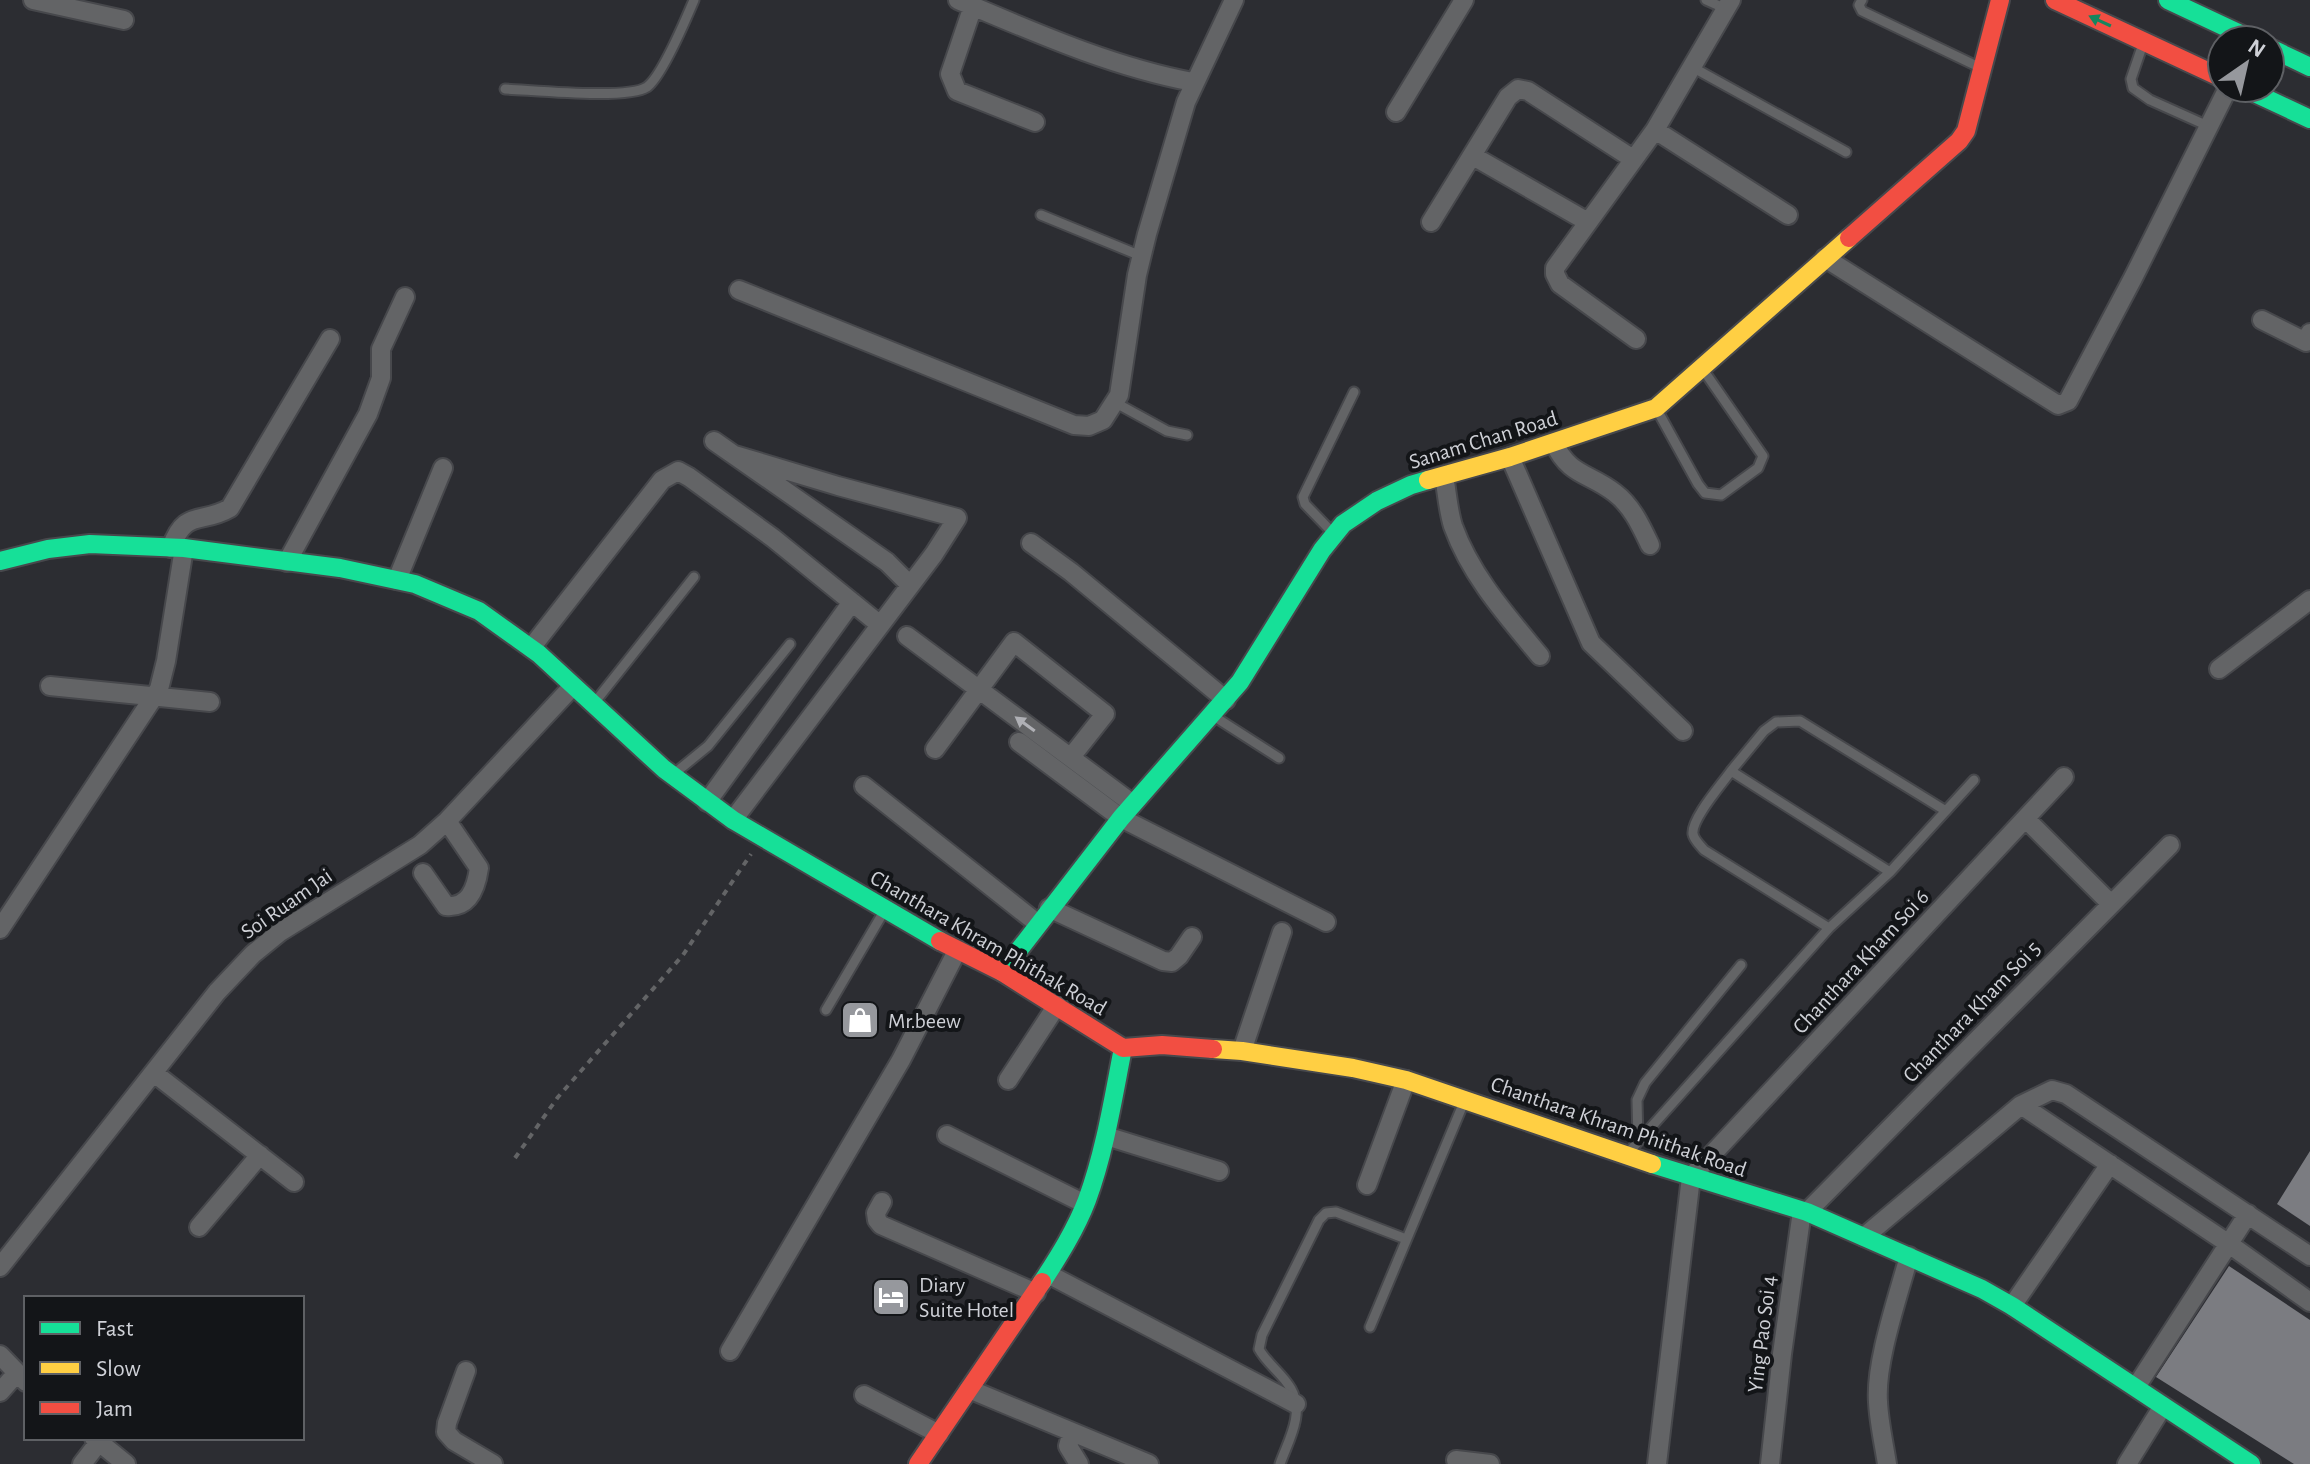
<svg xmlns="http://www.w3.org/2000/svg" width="2310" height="1464" viewBox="0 0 2310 1464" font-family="'Alegreya Sans',sans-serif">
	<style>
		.building { fill: #7b7c81 }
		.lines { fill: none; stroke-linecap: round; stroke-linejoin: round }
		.lane-casing { stroke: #47484c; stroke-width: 13 }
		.street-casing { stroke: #47484c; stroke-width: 22 }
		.fast-casing { stroke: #47484c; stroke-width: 22 }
		.slow-casing { stroke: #47484c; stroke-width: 22 }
		.jam-casing { stroke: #47484c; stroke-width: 22 }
		.path { stroke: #636466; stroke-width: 4; stroke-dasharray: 6 6; stroke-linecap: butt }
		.lane { stroke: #636466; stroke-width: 9 }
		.street { stroke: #636466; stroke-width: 18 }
		.fast { stroke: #16e098; stroke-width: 18 }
		.slow { stroke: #ffcf43; stroke-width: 18 }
		.jam { stroke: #f24e42; stroke-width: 18 }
		.oneway { fill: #15855e }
		.oneway2 { fill: #afb0b5 }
		.labels { text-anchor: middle; stroke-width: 8; stroke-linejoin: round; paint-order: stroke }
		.street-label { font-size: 22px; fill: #cfd1d7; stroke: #131518 }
		.poi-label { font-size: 22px; fill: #cfd1d7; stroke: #131518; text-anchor: start }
	</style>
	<rect width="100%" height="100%" fill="#2c2d32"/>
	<path class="building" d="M2310 1151V1226L2277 1204Z
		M2229 1266 2310 1320V1464H2294L2156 1377Z"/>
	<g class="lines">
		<g class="lane-casing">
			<path id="lane" d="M1706 0 1726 9
				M1862 0 1859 5 1862 11 1981 68
				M2143 44 2131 79 2133 88 2150 100 2208 126
				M1692 67 1846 152
				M505 89C532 90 628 100 647 87 662 76 686 19 694 0
				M1041 215 1141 256
				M1116 403 1167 431 1187 435
				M1656 408 1698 484 1705 493 1721 495 1758 468 1763 456 1704 371
				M1332 532 1305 504 1303 497 1354 392
				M595 702 694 577
				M1215 717 1279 758
				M1731 771C1722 784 1691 819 1693 834 1694 840 1700 845 1704 850L1829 928
				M675 773 708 746 790 644
				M1890 872 1731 771 1764 731 1776 722 1800 721 1946 811
				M826 1010 883 913
				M1638 1141 1637 1100 1645 1083 1741 965
				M1628 1153 1829 928 1890 872 1974 780
				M1370 1327 1464 1102
				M1280 1464C1288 1441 1305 1414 1291 1389 1283 1374 1267 1364 1259 1349L1262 1335 1319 1220 1326 1213 1336 1212 1406 1239"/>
		</g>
		<g class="street-casing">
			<path id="street" d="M33 0 124 20
				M958 0C1034 32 1112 67 1193 82
				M973 6 950 74 957 91 1035 122
				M1396 112 1464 0
				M1655 130 1788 215
				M1473 156 1588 222
				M1431 222 1508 97 1518 89 1528 91 1633 159
				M1825 258 2058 405 2068 401 2133 278 2228 88
				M739 290 1074 425 1089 426 1103 420 1119 395 1137 275 1147 234 1186 102 1234 0
				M2262 320 2306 342 2310 333
				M1636 339 1560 284 1555 274V268L1655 130 1731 0
				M714 441 887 562 910 585
				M1554 443C1569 476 1590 473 1615 493 1632 506 1641 526 1650 545
				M1510 457 1591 643 1683 731
				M1444 476C1447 492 1448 510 1453 526 1471 576 1507 616 1540 656
				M1031 543 1071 572 1226 700
				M171 548C185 508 201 525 230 508L330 339
				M287 562 368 414 381 378V349L405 297
				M397 580 443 468
				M907 636 1133 804
				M531 648 662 480 678 471 689 477 773 538 879 624
				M2219 669 2310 600
				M50 686 210 702
				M1019 742 1121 818 1326 922
				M935 749 1014 642 1105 714 1071 757
				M864 786 1037 923
				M707 802 852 602
				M2026 819 2110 903
				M733 820 934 554 957 518 838 486 735 455
				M423 873 446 906C469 908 476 889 479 868L447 821
				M1049 908 1163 961 1172 962 1179 956 1192 937
				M0 929 159 689 166 661 184 548
				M1242 1051 1282 932
				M154 1073 294 1182
				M1008 1080 1057 1005
				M2021 1105 2229 1244 2310 1302
				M947 1135 1085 1204
				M1106 1136 1219 1171
				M1367 1185 1406 1080
				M882 1202 876 1213 877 1220 881 1225 1036 1293
				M1807 1212 2170 845
				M199 1227 260 1155
				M1864 1237 2021 1105 2052 1090 2066 1094 2310 1256
				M0 1267 217 992 253 954 280 932 420 845 447 821 572 687
				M1048 1274 1296 1404
				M2012 1306 2110 1164
				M730 1351 901 1060 957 951
				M0 1355 26 1382
				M466 1371 447 1423 446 1432 454 1441 493 1464
				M2136 1387 2248 1214
				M969 1389 1149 1464
				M0 1392 16 1374
				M864 1395 939 1434
				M1072 1432 1068 1446 1079 1464
				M94 1438 126 1464
				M1456 1460 1490 1464
				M82 1464 99 1442
				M1657 1464 1691 1177 2064 777
				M1770 1464 1782 1354 1802 1211
				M1887 1464C1884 1444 1879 1423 1878 1402 1875 1362 1898 1297 1909 1256
				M2127 1464 2163 1406"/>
		</g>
		<g class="fast-casing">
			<path id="fast" d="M2168 0 2253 40
				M2270 48 2310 67
				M2244 88 2310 119
				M0 561 48 549 90 544 184 548 340 568 415 584 479 611 539 654 664 769 733 820 940 941
				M1002 972 1121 818 1240 682 1322 550 1343 524 1377 501 1411 485 1428 480
				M1652 1164 1807 1212 1982 1289 2012 1306 2251 1464
				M1042 1282C1059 1256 1076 1229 1087 1200 1105 1151 1113 1099 1123 1048"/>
		</g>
		<g class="slow-casing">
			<path id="slow" d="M1428 480 1510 457 1656 408 1849 238
				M1213 1049 1242 1051 1353 1068 1406 1080 1652 1164"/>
		</g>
		<g class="jam-casing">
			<path id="jam" d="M2055 0 2222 78
				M1849 238 1959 141 1966 131 2000 0
				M940 941 1002 972 1123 1048 1162 1045 1213 1049
				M918 1464 1042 1282"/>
		</g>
		<path class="path" d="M515 1158 558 1097 683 955 751 854"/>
		<use href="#lane" class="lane"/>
		<use href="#street" class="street"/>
		<use href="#fast" class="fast"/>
		<use href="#slow" class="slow"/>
		<use href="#jam" class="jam"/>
	</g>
	<defs><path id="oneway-solid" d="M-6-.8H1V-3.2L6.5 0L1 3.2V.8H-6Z" transform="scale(2)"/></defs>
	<use class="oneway" href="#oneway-solid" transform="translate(2100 21) rotate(-155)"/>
	<use class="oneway2" href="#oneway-solid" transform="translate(1025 724) rotate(-144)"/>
	<defs>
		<g id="shop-square" transform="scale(2)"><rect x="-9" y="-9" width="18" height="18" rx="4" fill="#96989d" stroke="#131518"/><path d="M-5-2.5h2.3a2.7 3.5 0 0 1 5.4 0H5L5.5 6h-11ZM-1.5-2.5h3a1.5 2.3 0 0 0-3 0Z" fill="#fff"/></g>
		<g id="hotel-square" transform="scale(2)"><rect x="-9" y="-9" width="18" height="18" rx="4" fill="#96989d" stroke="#131518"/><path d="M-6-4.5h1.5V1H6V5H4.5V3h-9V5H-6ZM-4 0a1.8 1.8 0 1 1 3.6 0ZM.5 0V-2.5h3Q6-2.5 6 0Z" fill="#fff"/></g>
	</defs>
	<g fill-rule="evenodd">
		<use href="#shop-square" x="860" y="1020"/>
		<use href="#hotel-square" x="891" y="1297"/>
	</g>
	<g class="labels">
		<g class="street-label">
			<text transform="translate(1483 439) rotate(-17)" y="8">Sanam Chan Road</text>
			<text transform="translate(286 903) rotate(-35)" y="8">Soi Ruam Jai</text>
			<text transform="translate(989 942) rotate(30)" y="8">Chanthara Khram Phithak Road</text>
			<text transform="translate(1860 961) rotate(-47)" y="8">Chanthara Kham Soi 6</text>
			<text transform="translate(1971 1011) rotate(-46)" y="8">Chanthara Kham Soi 5</text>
			<text transform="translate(1619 1126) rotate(19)" y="8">Chanthara Khram Phithak Road</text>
			<text transform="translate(1761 1334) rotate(-83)" y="8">Ying Pao Soi 4</text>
		</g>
		<g class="poi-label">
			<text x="888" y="1028">Mr.beew</text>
			<text x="919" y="1292">Diary<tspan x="919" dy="25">Suite Hotel</tspan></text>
		</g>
	</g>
	<rect x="24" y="1296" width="280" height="144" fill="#131518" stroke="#5e6064" stroke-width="2"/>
	<rect x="40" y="1322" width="40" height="12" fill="#16e098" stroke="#5e6064" stroke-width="2"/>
	<text x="96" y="1336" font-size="24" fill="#cfd1d7">Fast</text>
	<rect x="40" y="1362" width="40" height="12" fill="#ffcf43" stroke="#5e6064" stroke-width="2"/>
	<text x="96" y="1376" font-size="24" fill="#cfd1d7">Slow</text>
	<rect x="40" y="1402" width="40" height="12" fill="#f24e42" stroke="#5e6064" stroke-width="2"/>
	<text x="96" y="1416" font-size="24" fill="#cfd1d7">Jam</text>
	<g transform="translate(2246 64) rotate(34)"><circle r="38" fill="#131518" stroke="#5e6064" stroke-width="2"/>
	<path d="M0-6L14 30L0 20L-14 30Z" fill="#96989d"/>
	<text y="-12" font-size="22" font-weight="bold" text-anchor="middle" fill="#cfd1d7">N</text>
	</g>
</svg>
